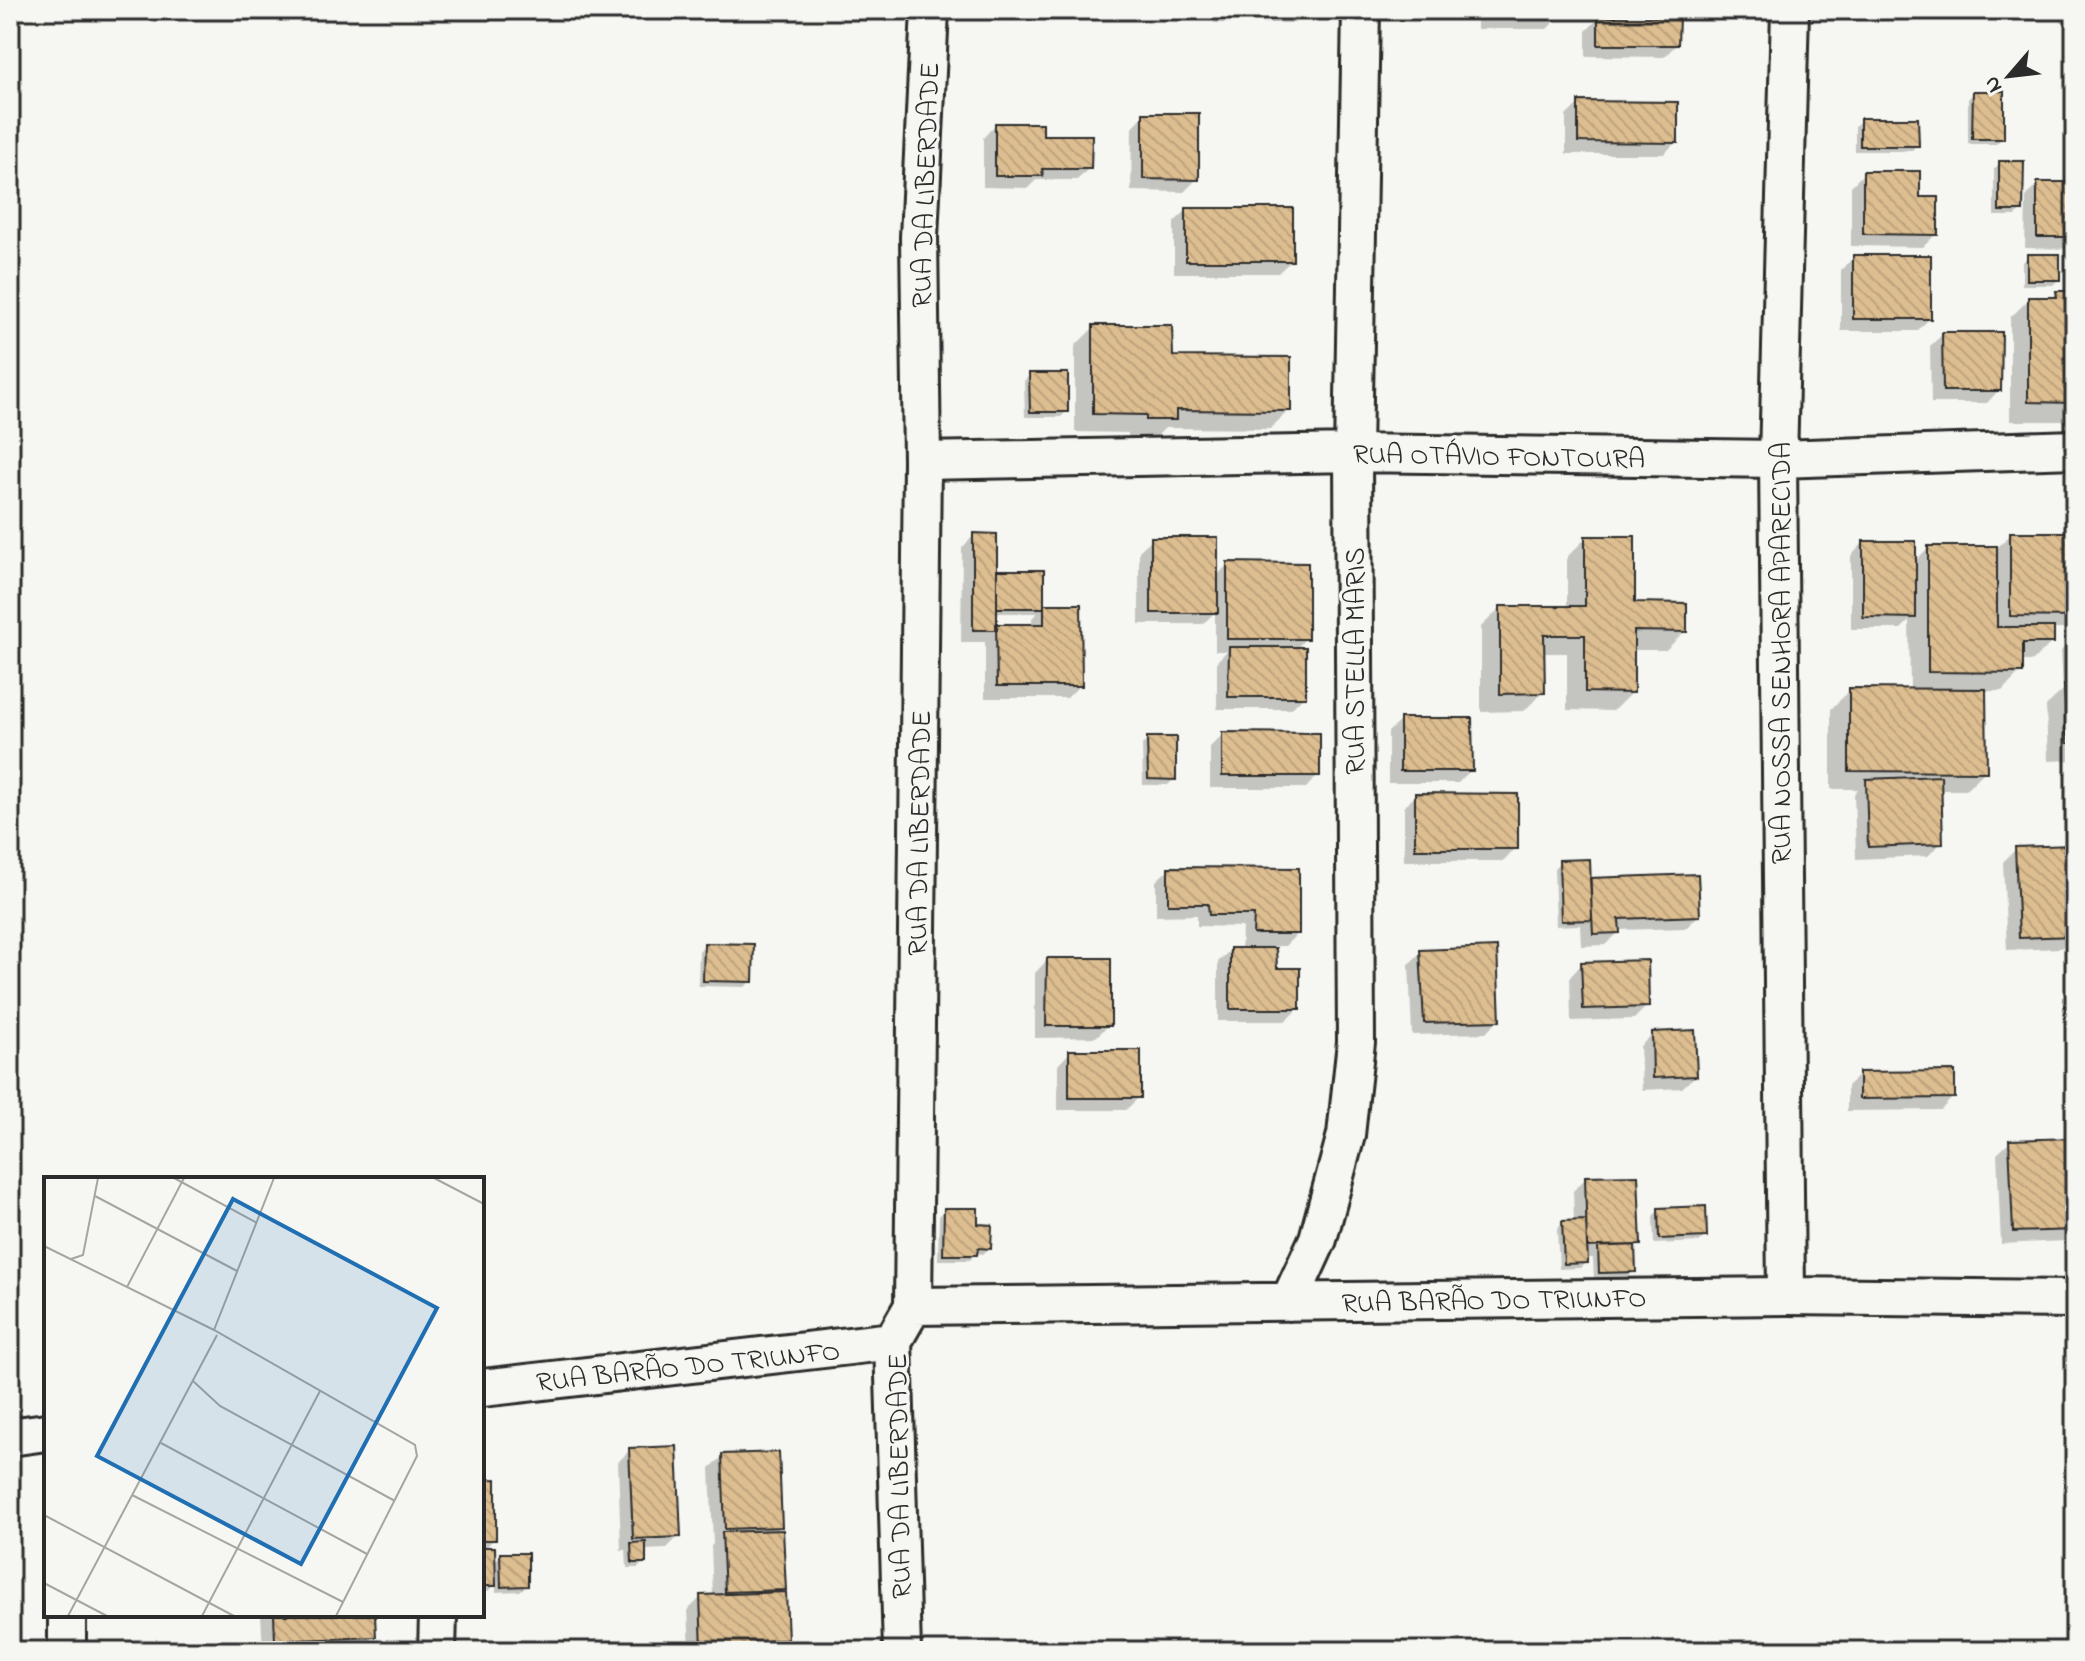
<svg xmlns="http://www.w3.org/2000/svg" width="2085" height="1661" viewBox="0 0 2085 1661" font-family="'Indie Flower',sans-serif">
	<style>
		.shadow { fill: #0003; fill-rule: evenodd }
		.building { fill: url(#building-back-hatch); stroke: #2b2b2b; stroke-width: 2 }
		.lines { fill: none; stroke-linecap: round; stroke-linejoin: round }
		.street-casing { stroke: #2b2b2b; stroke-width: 42 }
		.street { stroke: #f6f6f2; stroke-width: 36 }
		.labels { text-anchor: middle; stroke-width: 6; stroke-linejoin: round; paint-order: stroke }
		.street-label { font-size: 28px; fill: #2b2b2b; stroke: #f6f6f2 }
		.inset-road { fill: none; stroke: #a5a5a2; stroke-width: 2 }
		.view { fill: #1f6fb2; fill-opacity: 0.15; stroke: #1f6fb2; stroke-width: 4 }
		.inset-edge { fill: none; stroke: #2b2b2b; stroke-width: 4 }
	</style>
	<defs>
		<pattern id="building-back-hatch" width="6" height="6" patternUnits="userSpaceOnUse" patternTransform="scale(2)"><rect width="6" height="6" fill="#ddbe90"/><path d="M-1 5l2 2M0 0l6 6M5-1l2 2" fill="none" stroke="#bea37c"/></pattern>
	</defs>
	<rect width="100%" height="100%" fill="#f6f6f2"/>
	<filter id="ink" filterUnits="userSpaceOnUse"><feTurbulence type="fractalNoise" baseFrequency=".0125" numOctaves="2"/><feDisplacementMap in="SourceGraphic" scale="16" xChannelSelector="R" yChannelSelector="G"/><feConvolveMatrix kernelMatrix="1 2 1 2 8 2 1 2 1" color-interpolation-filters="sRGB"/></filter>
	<g filter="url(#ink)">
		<path class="shadow" d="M984 10H1047L1040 17H984Z
			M1214 10H1307L1294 23H1214Z
			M1477 10H1560V16L1547 29H1477Z
			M1966 10H1989L1984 15H1966Z
			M1599 18 1676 45 1664 57 1586 56V31Z
			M1974 93 2002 138 1996 144H1968V99Z
			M1579 103 1676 142 1664 154H1566V116Z
			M2075 111V150H2074V112Z
			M1144 115 1197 179 1184 192 1131 191 1132 128Z
			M1861 120 1917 145 1911 151H1855V126Z
			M995 125 1041 137 1089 168 1077 180H1036L1028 188 983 187V138Z
			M2000 163 2021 210 2016 216H1994V169Z
			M1864 173 1936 234 1923 247 1851 246V186Z
			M2038 184H2075V249L2025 248 2026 197Z
			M1187 210 1291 261 1278 273H1174V222Z
			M2028 256 2058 280 2053 285H2022V262Z
			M1854 257 1929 319 1917 331H1841V270Z
			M2057 293H2075V421H2010V318L2029 299H2051Z
			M1094 327 1171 358 1289 410 1270 429 1165 428 1155 438H1128V433L1075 432V346Z
			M1943 334 1999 390 1987 403H1931L1930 346Z
			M1030 375 1066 412 1061 417H1025L1024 381Z
			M2011 534H2075V623L2069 629H2052V642L2033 661H2021V672L2002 691H1984L1985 771 1966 790H1939L1941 843 1928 856 1856 859 1854 794 1858 789H1831V709L1850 690 1910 691 1909 621 1901 629H1851V556L1863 543 1914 562 1928 548H1997Z
			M974 535 995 572H1042V609L1045 606 1080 685 1067 698H985V642H961L962 548ZM995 613H1038L1032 618V626H994Z
			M1586 538 1633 604 1685 631 1666 650H1632V692L1613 711 1567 710V653H1542L1543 692 1524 711 1481 712V627L1500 608H1567V557Z
			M1152 539 1216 577 1228 564 1306 638 1296 649 1304 696 1291 709H1217V661L1227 651H1215V612L1203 624H1139V551Z
			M2075 637V760L2048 761 2046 706 2063 690 2061 651Z
			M1401 720 1471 770 1458 783H1388V732Z
			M1223 734 1318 775 1306 788H1210V747Z
			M1148 739 1174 779 1168 785H1143L1142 745Z
			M1416 795 1516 848 1504 861H1404V807Z
			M2016 849 2074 935 2061 948 2007 950 2003 862Z
			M1560 862 1589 880 1698 916 1686 928 1618 930V933L1605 945 1581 946 1580 925 1556 926 1554 868Z
			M1169 869 1297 934 1285 946H1274L1275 970 1298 1009 1285 1021H1218V962L1230 950H1241L1242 927 1197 926V915L1156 916V881Z
			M705 945 751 981 745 987 698 986 699 951Z
			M1421 952 1498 1020 1486 1033 1412 1035 1409 964Z
			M1047 960 1109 1025 1096 1037 1035 1038V973Z
			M1582 964 1647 1006 1634 1019 1571 1021 1570 977Z
			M1653 1034 1695 1076 1682 1088 1642 1090 1640 1046Z
			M1070 1052 1139 1097 1126 1110H1058V1065Z
			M1860 1074 1953 1097 1941 1110 1847 1111V1086Z
			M2075 1140V1232L2065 1241 2001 1244 1997 1154 2010 1142Z
			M1586 1178 1639 1244 1634 1249V1271L1628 1277 1594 1278 1593 1258H1586V1262L1580 1268 1559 1269 1557 1229 1563 1223 1574 1222 1573 1191Z
			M945 1210 976 1226 989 1248 983 1254 976 1253 970 1260H938L939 1216Z
			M1659 1210 1705 1237 1699 1242 1654 1244 1653 1216Z
			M630 1450 679 1536 666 1549 644 1550V1562L638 1568H627L626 1550H621L618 1462Z
			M723 1456 780 1527 774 1532 784 1589 778 1594 786 1639 774 1651H690L688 1610 701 1597H713L711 1546 713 1544 710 1468Z
			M482 1482 494 1539 484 1549 493 1563 501 1555 526 1585 520 1591 496 1592V1583L488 1591H482Z
			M261 1615H373L374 1636 362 1649 263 1651Z"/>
		<path class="building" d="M1226 10H1309V12Z
			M1489 10H1562V17H1489Z
			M1598 17H1679L1678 45H1598Z
			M1973 91H2004V139H1972Z
			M1578 101 1678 102V143L1578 142Z
			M1143 113H1199V180L1143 179Z
			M1860 118H1918L1919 146H1860Z
			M995 123H1043V135H1092L1091 169H1042L1043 176H995Z
			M1999 161H2024L2023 211H1999Z
			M1863 171H1920V197H1938V235L1863 234Z
			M2037 182H2075V237H2037Z
			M1186 208H1293V261H1186Z
			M2027 254H2060V280H2027Z
			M1853 255H1931V319H1853Z
			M2056 291H2075V403L2028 402V297H2057Z
			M1093 325H1172L1173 356 1291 357V411L1176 410V420H1146V415L1093 414Z
			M1942 332H2002L2001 391H1943Z
			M1029 373H1068V412H1030Z
			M2010 532H2075V617L2010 616Z
			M973 533 997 534V630H973Z
			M1585 536H1635V602L1687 603V632L1634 631V693L1585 692V635H1544L1545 693 1500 694V606H1585Z
			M1151 537H1218V613H1151Z
			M1863 541H1916V618L1863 617Z
			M1928 546H1997V627H2054V643H2023V673L1928 672Z
			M1227 562 1308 563V639H1227Z
			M997 570H1044V608H997Z
			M1044 604H1081L1082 686H997L996 624H1044Z
			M1229 647H1306V697H1228Z
			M2064 685H2075V743H2067Z
			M1849 688 1986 689 1987 772 1849 771Z
			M1400 718H1472L1473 771H1400Z
			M1222 732 1320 733V776H1222Z
			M1147 737H1176V780L1148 779Z
			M1941 776 1943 844 1868 847 1866 779Z
			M1415 793 1518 794V849H1415Z
			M2072 845 2075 936 2019 938 2015 847Z
			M1590 859 1592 920 1561 921 1559 860Z
			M1168 867 1299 868V934H1253L1254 915H1209L1208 904H1168Z
			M1698 874 1700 916 1619 919 1620 933 1593 934 1590 878Z
			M704 943 754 944 753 982 703 981Z
			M1497 947 1500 1021 1424 1023 1420 950Z
			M1230 948H1276L1277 968H1300V1009H1230Z
			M1047 958H1111V1026H1046Z
			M1648 960 1649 1007 1583 1009 1581 962Z
			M1695 1030 1697 1076 1653 1078 1652 1032Z
			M1069 1050H1141V1098H1069Z
			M1955 1071V1098L1859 1099V1072Z
			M2075 1138V1230L2013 1232 2009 1140Z
			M1638 1175 1641 1245 1587 1247 1585 1176Z
			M1706 1206 1707 1237 1659 1239 1658 1208Z
			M944 1208H978V1224L992 1225 991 1249 978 1248 977 1255H943Z
			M1586 1220 1588 1263 1564 1264 1562 1221Z
			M1635 1245 1636 1272 1599 1273 1598 1246Z
			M677 1446 681 1537 633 1539 629 1448Z
			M779 1452 782 1527 725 1529 722 1454Z
			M496 1479V1540H482V1480Z
			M783 1530 786 1590 725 1592 722 1532Z
			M646 1542V1563H632L631 1543Z
			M482 1547H495L496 1586H482Z
			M500 1553H528V1586L501 1587Z
			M786 1592 788 1640 768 1641V1650L702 1651 700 1595Z
			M274 1615H375L376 1637 275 1641Z"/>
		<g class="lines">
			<g class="street-casing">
				<path id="street" d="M922 461 1353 453 1778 459 2075 449
					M1786 1296 1778 459 1790 10
					M1289 1302 1318 1239 1346 1135 1356 1042 1353 453 1361 10
					M913 1306 1786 1296 2075 1299
					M482 1388 893 1341
					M10 1437 46 1432
					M67 1651V1615
					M437 1651 438 1615
					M902 1651 893 1341 913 1306 922 461 919 237 930 10"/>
			</g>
			<use href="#street" class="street"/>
		</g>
	</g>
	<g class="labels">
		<g class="street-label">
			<text transform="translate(924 185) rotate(-88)" y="10">RUA DA LIBERDADE</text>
			<text transform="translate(1499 455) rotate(1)" y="10">RUA OTÁVIO FONTOURA</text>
			<text transform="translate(1780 653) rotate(-90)" y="10">RUA NOSSA SENHORA APARECIDA</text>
			<text transform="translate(1354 661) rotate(-90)" y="10">RUA STELLA MARIS</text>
			<text transform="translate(918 833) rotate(-89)" y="10">RUA DA LIBERDADE</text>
			<text transform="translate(1494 1299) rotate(-1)" y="10">RUA BARÃO DO TRIUNFO</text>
			<text transform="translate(688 1365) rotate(-6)" y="10">RUA BARÃO DO TRIUNFO</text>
			<text transform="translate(898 1476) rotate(-91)" y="10">RUA DA LIBERDADE</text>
		</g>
	</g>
	<g transform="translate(44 1177)">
		<rect width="440" height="440" fill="#f6f6f2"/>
		<path class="inset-road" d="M130 1 213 46M390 1 440 27M51 19 193 94M0 69 170 153 371 268 373 279 292 439M27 82 39 78 54 1M83 110 140 1M170 153 230 1M149 204 176 229 351 324M117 266 323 377M88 318 299 425M0 338 190 439M0 406 63 439M24 439 173 158M158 439 276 214"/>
		<path class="view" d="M189 22 393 131 257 387 53 279Z"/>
		<rect width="440" height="440" class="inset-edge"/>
	</g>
	<rect width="2085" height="1661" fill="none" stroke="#f6f6f2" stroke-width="40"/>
	<rect x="20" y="20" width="2045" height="1621" fill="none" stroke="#2b2b2b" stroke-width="3" filter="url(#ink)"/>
	<g transform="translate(2009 76) rotate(242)" stroke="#f6f6f2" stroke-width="6" paint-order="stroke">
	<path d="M0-6L14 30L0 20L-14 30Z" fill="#2b2b2b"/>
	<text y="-12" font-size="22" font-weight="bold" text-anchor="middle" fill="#2b2b2b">N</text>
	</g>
</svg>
